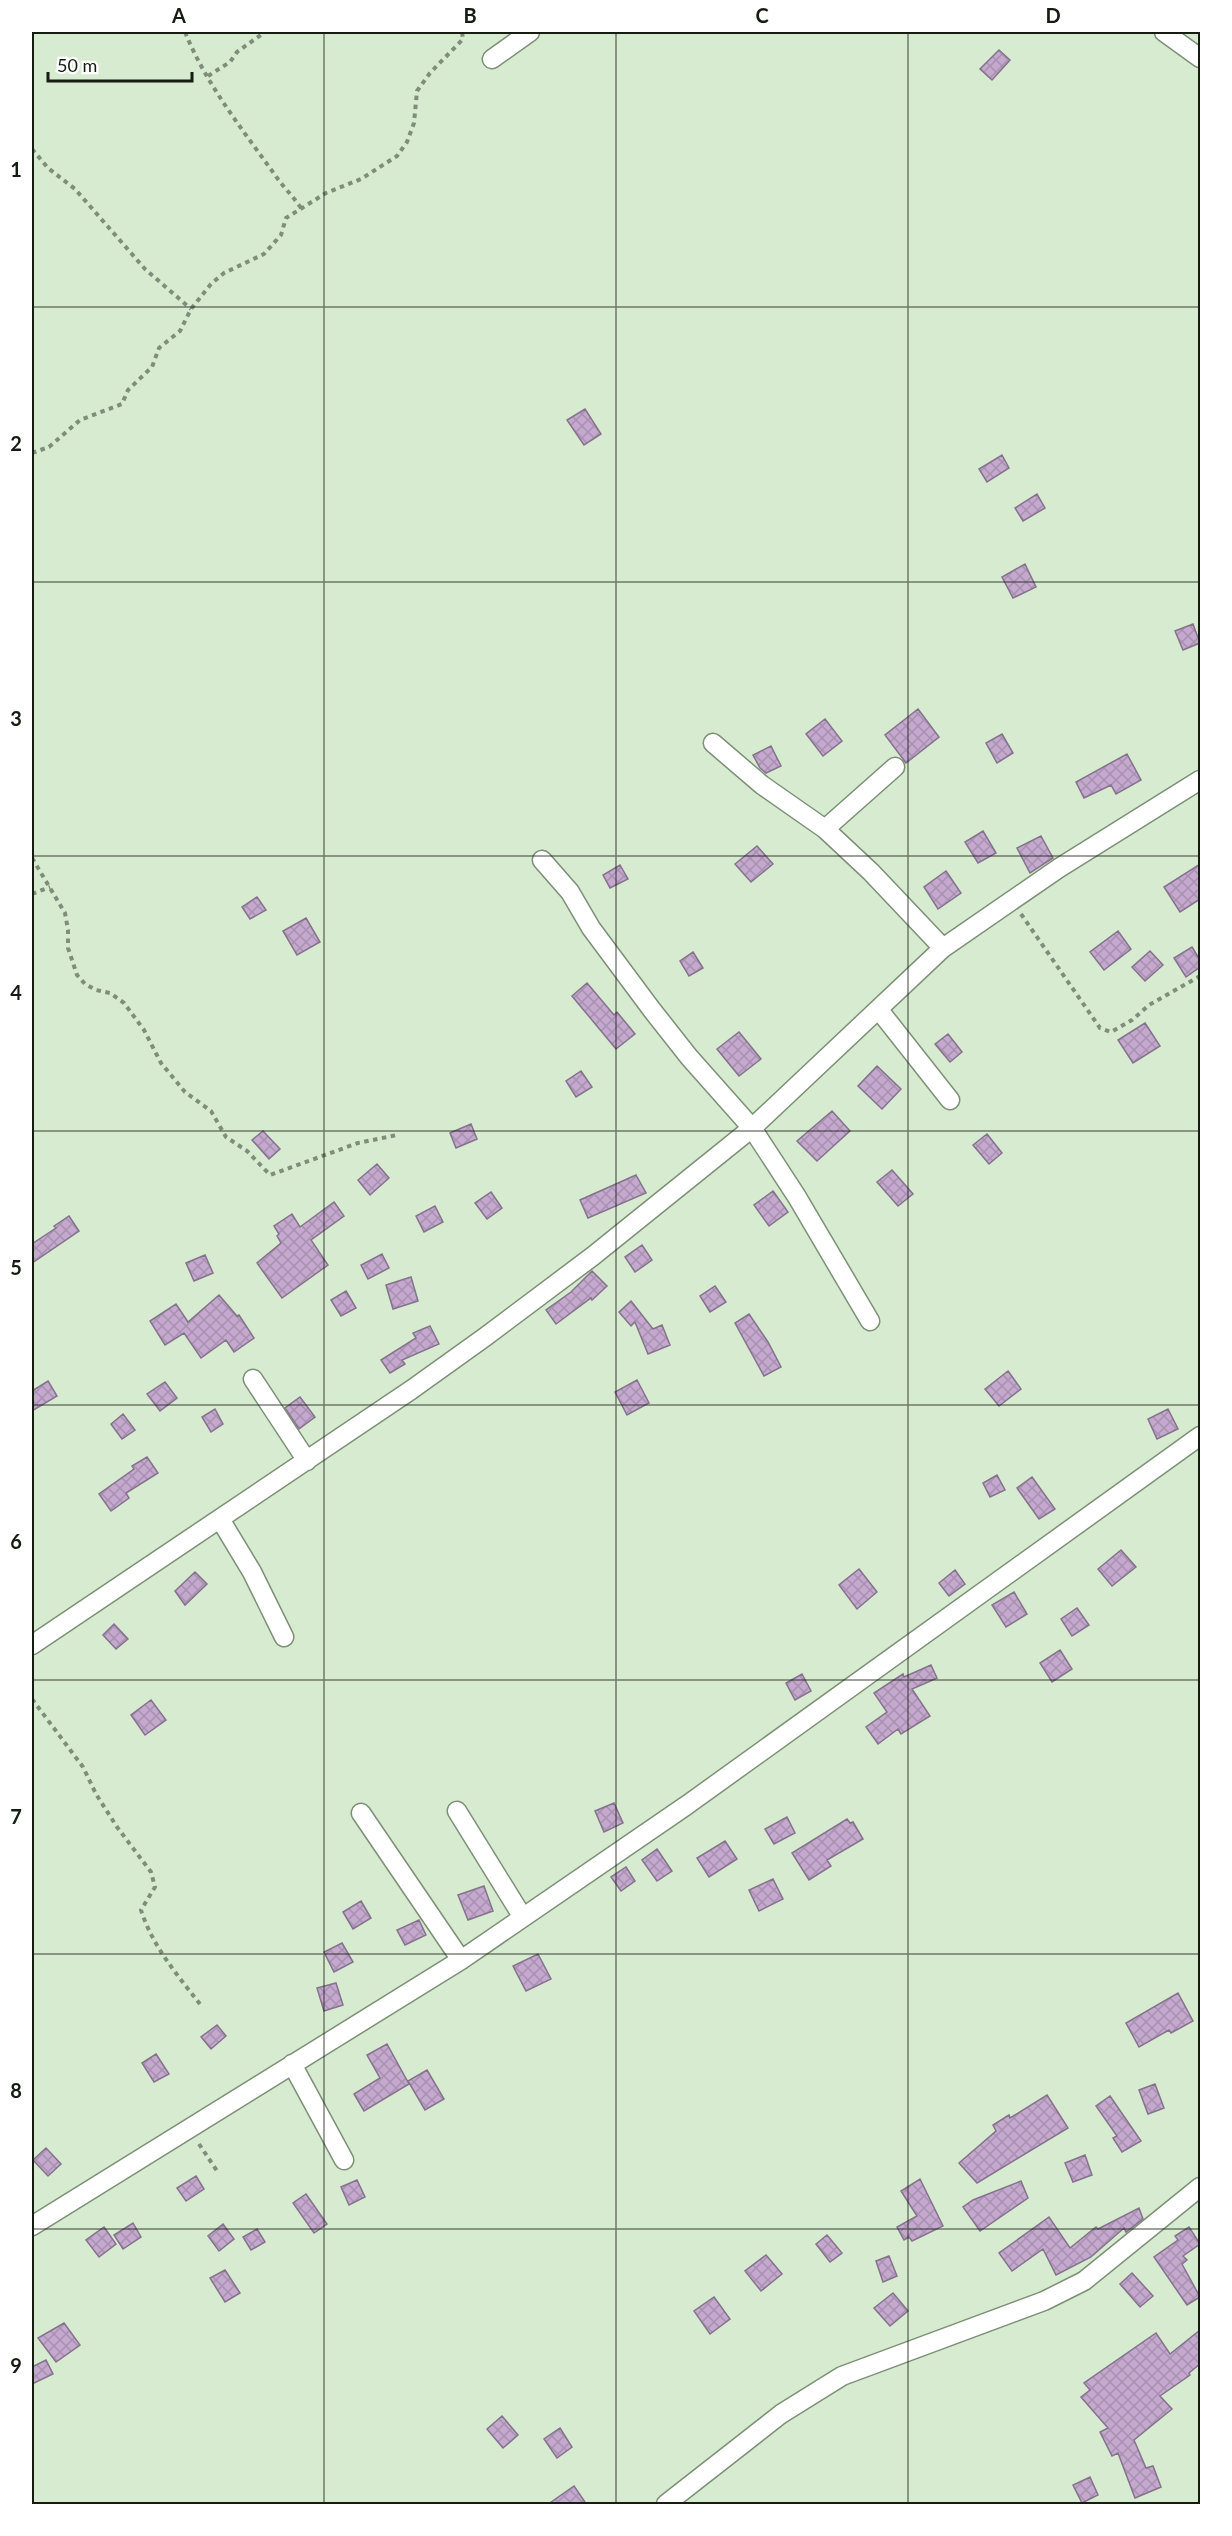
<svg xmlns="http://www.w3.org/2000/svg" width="1232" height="2536" viewBox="0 0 1232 2536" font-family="Lato,sans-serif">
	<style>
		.building { fill: url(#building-cross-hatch); stroke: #85728c; stroke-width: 1.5 }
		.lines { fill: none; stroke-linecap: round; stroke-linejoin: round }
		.street-casing { stroke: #7c9076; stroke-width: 21 }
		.path { stroke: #7f8e7a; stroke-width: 4; stroke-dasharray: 4.5 4.5; stroke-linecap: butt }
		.street { stroke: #fff; stroke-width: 18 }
		.grid { fill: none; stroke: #151c12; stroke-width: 1.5; stroke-opacity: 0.55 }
		.neatline { fill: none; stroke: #151c12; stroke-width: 2 }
		.grid-label { font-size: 20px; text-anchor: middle; font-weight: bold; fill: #151c12 }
	</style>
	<defs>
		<pattern id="building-cross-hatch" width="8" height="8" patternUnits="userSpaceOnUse" patternTransform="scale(1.5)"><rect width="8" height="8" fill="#c4a8ce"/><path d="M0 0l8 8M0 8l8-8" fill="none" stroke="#a890b0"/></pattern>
	</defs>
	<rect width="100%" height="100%" fill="#d6ebcf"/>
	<path class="building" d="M999 50 1010 60 992 80 980 69Z
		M585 409 601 434 584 445 567 420Z
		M1002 455 1009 468 987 482 979 469Z
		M1037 494 1045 508 1023 521 1015 508Z
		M1025 564 1036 587 1013 598 1002 577Z
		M1193 624 1200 643 1183 650 1175 631Z
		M918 709 939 737 906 763 885 735Z
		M825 719 842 741 823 756 806 734Z
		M1002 734 1013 753 997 763 986 743Z
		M771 746 781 766 766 773 760 768 753 755Z
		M1127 754 1141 780 1116 794 1111 785 1084 798 1076 782Z
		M983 831 996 853 978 863 965 842Z
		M1041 836 1053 858 1030 873 1017 848Z
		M757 846 773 864 751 882 735 864Z
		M1200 864V899L1180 912 1164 887Z
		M620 865 628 879 610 888 603 875Z
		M946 871 961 893 938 909 924 887Z
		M257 897 266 910 250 919 242 907Z
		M306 918 320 942 297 955 283 931Z
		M1118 931 1131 949 1104 970 1090 952Z
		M1192 947 1200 960V967L1186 977 1174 958Z
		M1150 951 1163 965 1145 981 1132 967Z
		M693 952 703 968 689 976 680 961Z
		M587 983 614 1015 617 1012 635 1034 616 1049 572 996Z
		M1145 1023 1160 1046 1133 1063 1118 1040Z
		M739 1032 761 1059 739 1076 717 1049Z
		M948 1034 962 1052 950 1062 935 1044Z
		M877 1066 901 1089 882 1109 858 1086Z
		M581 1071 592 1087 576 1097 566 1081Z
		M832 1111 850 1131 817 1161 797 1141Z
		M471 1124 477 1139 456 1148 450 1133Z
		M263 1131 280 1149 269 1159 252 1140Z
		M987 1134 1002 1153 989 1164 973 1145Z
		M377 1164 389 1178 370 1195 358 1180Z
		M892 1170 913 1194 898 1206 877 1182Z
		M636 1175 646 1193 588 1218 580 1200Z
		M773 1191 788 1212 769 1226 754 1205Z
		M491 1192 502 1208 487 1219 475 1203Z
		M334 1202 344 1216 311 1240 328 1265 282 1298 257 1263 281 1243 277 1236 279 1234 274 1226 292 1214 300 1227Z
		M435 1206 443 1222 424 1232 416 1216Z
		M69 1216 79 1231 32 1263V1244L56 1228 54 1226Z
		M642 1245 652 1260 635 1272 625 1257Z
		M382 1254 389 1268 368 1279 361 1265Z
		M205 1255 213 1273 194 1281 186 1263Z
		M592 1271 607 1286 592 1300 591 1298 556 1324 546 1310 571 1292Z
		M411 1277 418 1301 393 1309 386 1285Z
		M715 1286 726 1302 710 1312 700 1296Z
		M346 1291 356 1308 341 1316 331 1300Z
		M219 1295 237 1316 239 1315 254 1338 234 1352 226 1340 201 1358 184 1333 165 1345 150 1321 176 1304 188 1322Z
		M631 1301 653 1329 662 1325 670 1345 648 1354 635 1322 631 1326 619 1312Z
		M749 1314 768 1342 781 1367 764 1376 735 1323Z
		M430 1326 439 1344 402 1360 405 1364 390 1373 381 1360 416 1338 413 1333Z
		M1008 1371 1021 1389 999 1406 985 1389Z
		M637 1380 649 1403 627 1415 615 1392Z
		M48 1381 57 1396 32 1411V1391Z
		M165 1382 177 1398 160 1411 147 1394Z
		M300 1397 315 1417 299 1429 285 1408Z
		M215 1409 223 1424 211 1432 202 1417Z
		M1168 1409 1178 1429 1157 1439 1148 1419Z
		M123 1414 135 1430 122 1439 111 1424Z
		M147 1457 158 1473 126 1493 129 1498 111 1511 99 1494 134 1469 132 1466Z
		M997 1475 1005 1490 990 1497 983 1483Z
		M1032 1477 1055 1509 1039 1519 1017 1488Z
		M1121 1550 1136 1567 1112 1586 1098 1569Z
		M859 1569 877 1592 857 1609 839 1585Z
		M955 1570 965 1584 949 1596 939 1583Z
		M195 1572 207 1584 185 1605 175 1591Z
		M1014 1592 1027 1614 1006 1627 992 1605Z
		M1077 1608 1089 1625 1072 1636 1061 1619Z
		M114 1624 128 1639 116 1649 103 1635Z
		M1060 1650 1072 1669 1052 1682 1040 1663Z
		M931 1665 937 1678 912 1689 930 1716 901 1734 898 1729 878 1744 866 1727 887 1712 874 1693 903 1674 904 1677Z
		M802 1674 811 1691 795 1700 786 1683Z
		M151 1700 166 1720 145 1735 131 1715Z
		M614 1803 623 1823 604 1832 595 1811Z
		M787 1817 795 1833 774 1844 765 1829Z
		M847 1819 850 1823 853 1822 863 1839 827 1860 831 1866 809 1880 792 1853Z
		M725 1841 737 1859 709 1877 697 1858Z
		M657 1849 672 1871 657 1881 642 1860Z
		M626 1867 635 1881 621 1891 611 1877Z
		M773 1879 783 1899 759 1911 749 1890Z
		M484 1886 493 1911 468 1920 458 1895Z
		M361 1901 371 1918 353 1929 343 1912Z
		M419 1920 426 1935 405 1945 397 1930Z
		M342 1943 353 1962 334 1972 324 1952Z
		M538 1954 551 1979 526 1991 513 1966Z
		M336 1983 343 2005 324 2011 317 1988Z
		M1178 1993 1193 2021 1171 2033 1169 2030 1139 2047 1126 2023Z
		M217 2025 226 2036 211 2049 201 2037Z
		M387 2044 409 2084 364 2111 354 2094 380 2078 367 2055Z
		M156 2054 169 2074 154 2082 142 2063Z
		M427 2070 444 2099 425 2110 408 2081Z
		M1155 2084 1164 2108 1148 2114 1139 2090Z
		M1047 2095 1068 2128 977 2183 959 2163 996 2131 993 2125 1009 2115 1010 2118Z
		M1110 2096 1141 2141 1122 2152 1113 2138 1117 2136 1096 2106Z
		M46 2148 61 2164 48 2176 33 2160Z
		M1085 2155 1092 2175 1073 2182 1065 2163Z
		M196 2176 204 2189 186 2201 177 2188Z
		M920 2179 943 2226 912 2241 909 2237 904 2240 897 2227 917 2216 901 2191Z
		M357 2180 365 2197 349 2205 341 2187Z
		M1021 2181 1028 2198 980 2231 963 2207 973 2200Z
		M306 2194 327 2224 314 2233 293 2203Z
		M1139 2208 1143 2219 1126 2232 1124 2228 1091 2257 1056 2275 1043 2249 1012 2271 999 2253 1049 2217 1070 2248 1096 2227 1098 2229Z
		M133 2223 141 2237 123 2249 114 2235Z
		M223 2224 234 2239 219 2251 208 2236Z
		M104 2227 116 2244 99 2257 86 2240Z
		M1189 2227 1200 2244 1183 2256 1187 2260 1182 2264 1200 2297 1187 2305 1154 2257 1178 2240 1175 2236Z
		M257 2229 265 2242 251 2250 243 2237Z
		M827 2235 842 2253 830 2262 816 2244Z
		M766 2255 782 2274 761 2291 745 2271Z
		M889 2256 897 2276 883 2282 876 2261Z
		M225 2270 240 2293 225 2302 210 2278Z
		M1132 2273 1153 2296 1140 2307 1120 2284Z
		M893 2293 908 2311 890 2326 874 2308Z
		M714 2297 730 2319 710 2334 694 2311Z
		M64 2323 80 2345 56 2362 38 2338Z
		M1200 2330V2364L1189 2373 1190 2375 1160 2396 1172 2409 1134 2440 1146 2468 1153 2466 1161 2487 1135 2498 1118 2453 1112 2456 1100 2432 1108 2428 1081 2397 1090 2390 1084 2383 1156 2333 1170 2354Z
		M46 2360 53 2374 32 2384V2367Z
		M502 2416 518 2435 503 2448 487 2429Z
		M560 2428 572 2447 557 2458 544 2439Z
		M1090 2477 1098 2495 1082 2503 1073 2485Z
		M574 2486 587 2505H547Z"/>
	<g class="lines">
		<g class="street-casing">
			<path id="street" d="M1164 32 1200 58
				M492 59 530 32
				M713 743 762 785 825 829 871 872 943 948
				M825 829 895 767
				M542 860 570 892 591 928 652 1010 689 1057 752 1128 797 1197 870 1321
				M879 1010 950 1100
				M253 1379 307 1461
				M220 1519 252 1572 284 1637
				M32 1645 411 1390 485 1337 593 1256 752 1128 943 948 1059 868 1200 780
				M457 1811 522 1916
				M361 1813 461 1960
				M292 2064 344 2160
				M32 2226 461 1960 687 1805 1200 1436
				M666 2504 781 2414 842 2376 1044 2301 1084 2281 1200 2187"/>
		</g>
		<path class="path" d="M185 32C206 84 242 129 275 175 283 187 293 196 301 208
			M208 76 230 62 237 52 265 32
			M32 149 48 168 75 189 145 269 191 309
			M32 453 49 447 80 420 122 404 128 390 152 367 159 348 180 331 191 309 211 284 224 273 264 254 281 235 286 218 326 193 361 179 397 156 407 142 414 123 417 91 430 73 463 39 462 32
			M32 858 65 913 68 930V948L77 975 85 984 96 990 110 993 124 1003 144 1030 161 1063 185 1092 211 1111 226 1137 247 1151 270 1175 358 1143 397 1135
			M32 894 50 887
			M1021 914 1100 1028 1111 1032 1132 1020 1149 1005 1200 976
			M32 1699 83 1767 96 1794 117 1827 151 1872 155 1887 141 1910C152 1945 177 1975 200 2004
			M199 2144 217 2171"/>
		<use href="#street" class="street"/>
	</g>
	<path class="grid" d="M324 32V2504M616 32V2504M908 32V2504M32 307H1200M32 582H1200M32 856H1200M32 1131H1200M32 1405H1200M32 1680H1200M32 1954H1200M32 2229H1200"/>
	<rect width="1232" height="2536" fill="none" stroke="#ffffff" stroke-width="66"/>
	<path d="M48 72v9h144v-9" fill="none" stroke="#151c12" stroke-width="3"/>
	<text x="57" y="72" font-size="18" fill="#151c12" stroke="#ffffff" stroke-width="4.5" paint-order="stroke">50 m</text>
	<rect x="33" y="33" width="1166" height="2470" class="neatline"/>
	<g class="grid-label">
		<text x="179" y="23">A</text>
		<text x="470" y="23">B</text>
		<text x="762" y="23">C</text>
		<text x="1053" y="23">D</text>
		<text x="16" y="177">1</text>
		<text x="16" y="451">2</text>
		<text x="16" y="726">3</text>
		<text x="16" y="1000">4</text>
		<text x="16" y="1275">5</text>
		<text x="16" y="1549">6</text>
		<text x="16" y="1824">7</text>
		<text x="16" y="2098">8</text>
		<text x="16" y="2373">9</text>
	</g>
</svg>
